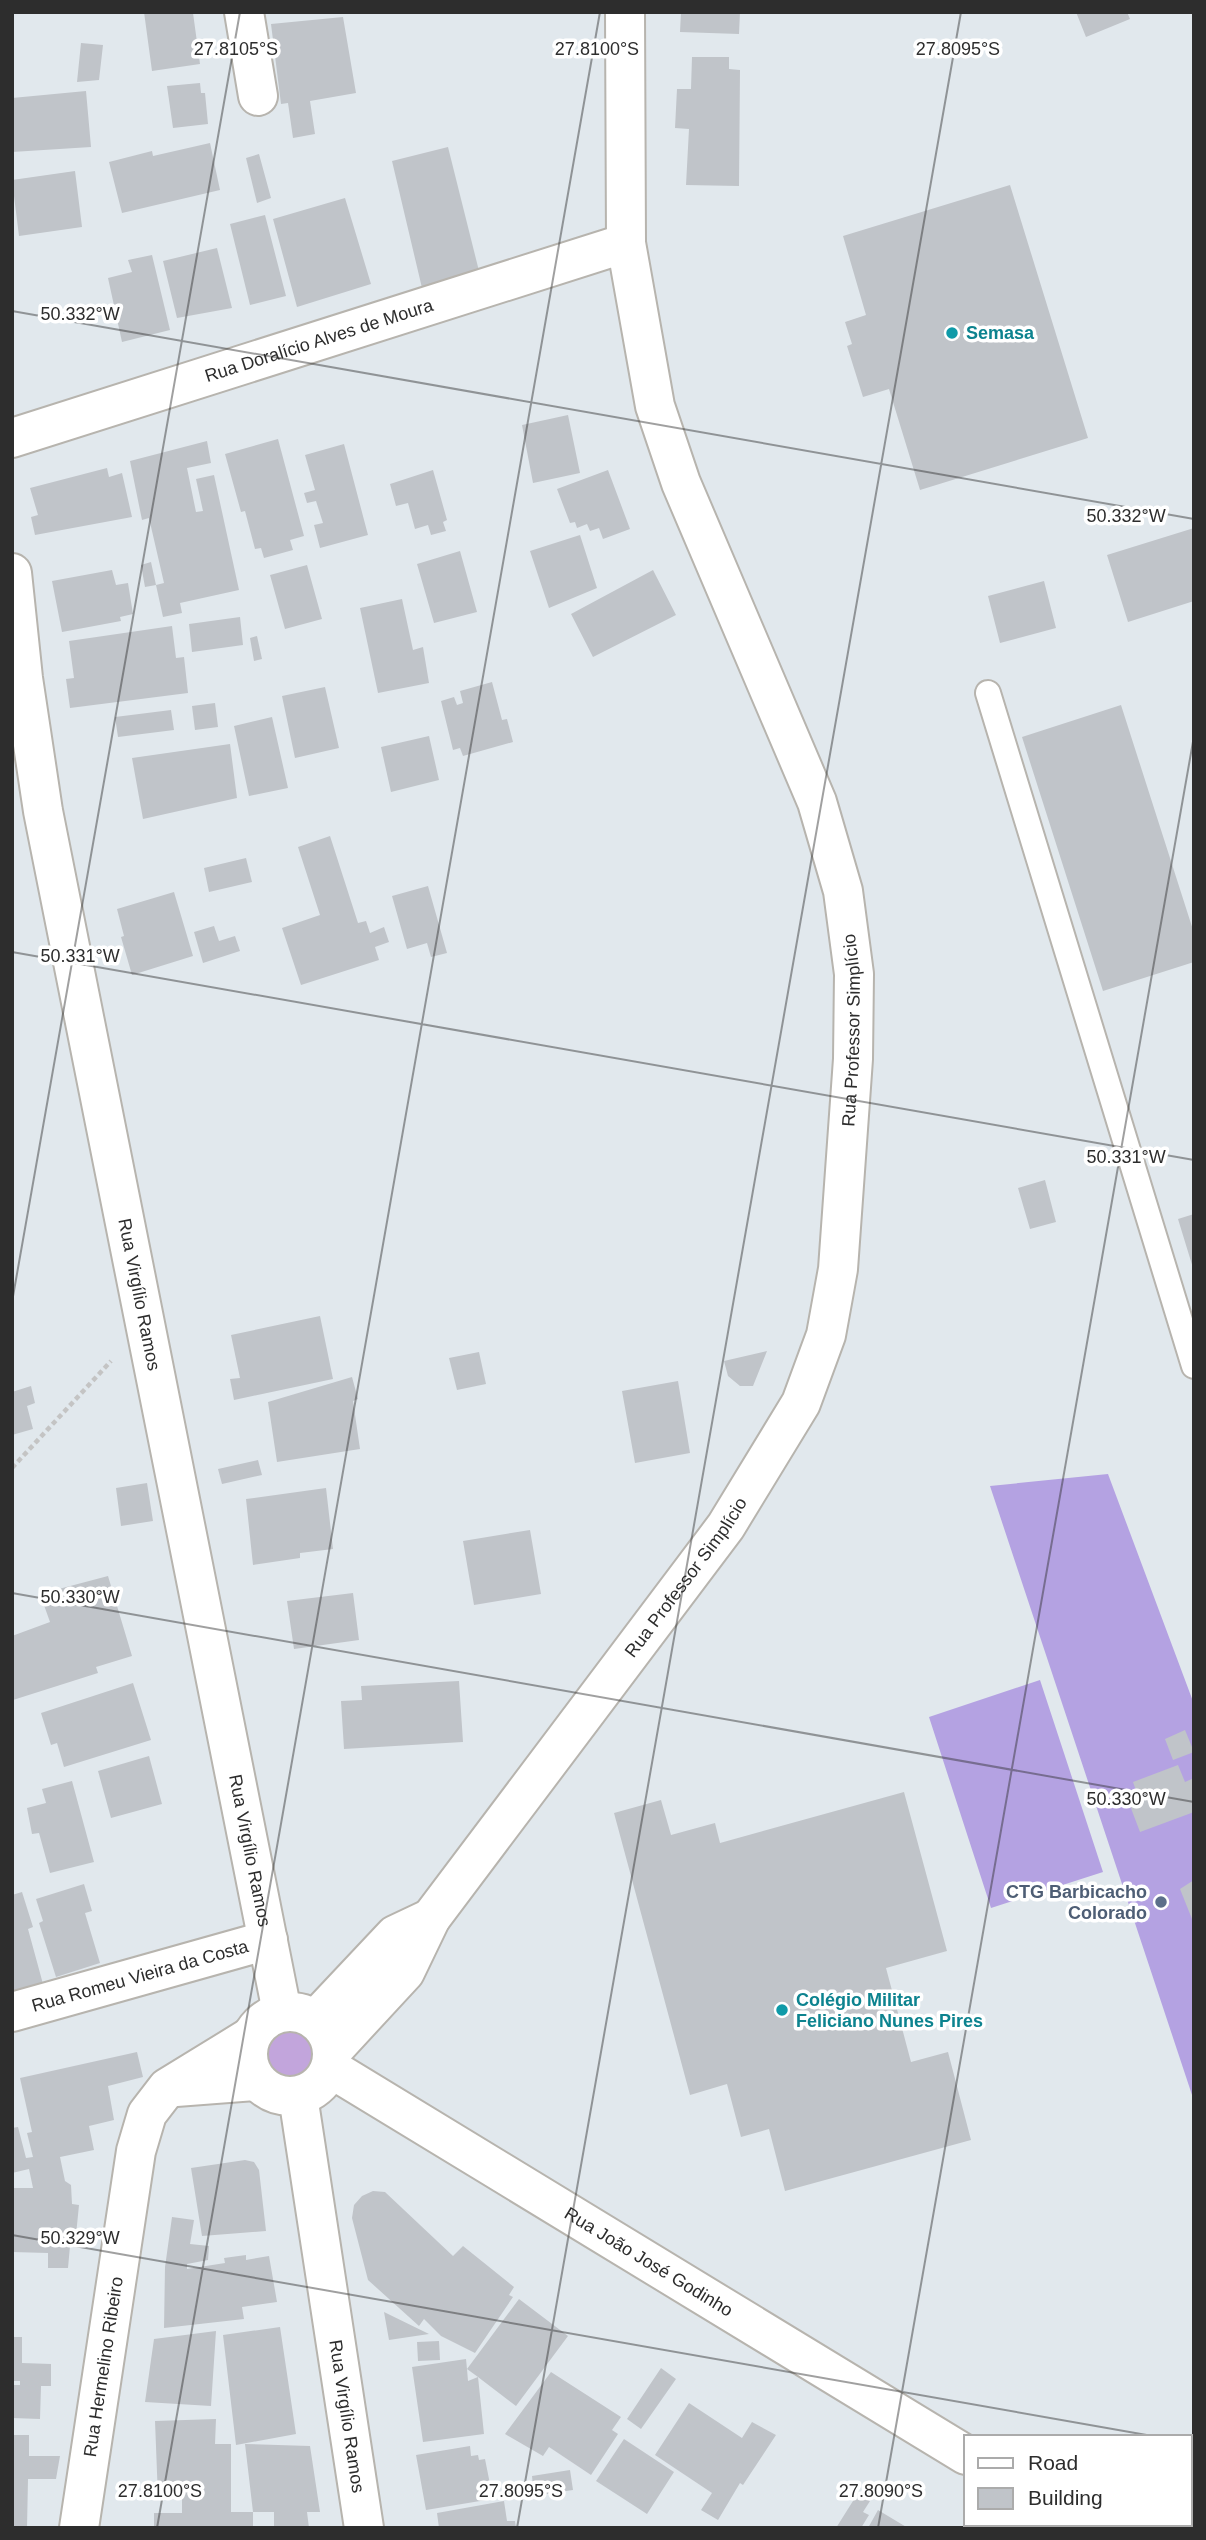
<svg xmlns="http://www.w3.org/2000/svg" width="1206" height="2540" viewBox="0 0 1206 2540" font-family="Arial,sans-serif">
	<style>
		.green { fill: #c2a5dc }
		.pitch { fill: #b4a2e2 }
		.building { fill: #c0c4c9 }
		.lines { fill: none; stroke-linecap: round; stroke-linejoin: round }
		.lane-casing { stroke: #b7b4ae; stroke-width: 28 }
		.street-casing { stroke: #b7b4ae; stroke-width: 42 }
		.secondary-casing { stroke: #b7b4ae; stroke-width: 42 }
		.path { stroke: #c4c4c4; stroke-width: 4.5; stroke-dasharray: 5 3.5; stroke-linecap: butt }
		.lane { stroke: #fff; stroke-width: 24 }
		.street { stroke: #fff; stroke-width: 38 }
		.secondary { stroke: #fff; stroke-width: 38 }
		.ticks { fill: none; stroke: #2d2d2d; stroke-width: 2; stroke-opacity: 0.45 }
		.culture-dot { fill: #0f9aa8; stroke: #fff; stroke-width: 2.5 }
		.service-dot { fill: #5c6f8a; stroke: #fff; stroke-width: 2.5 }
		.labels { text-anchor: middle; stroke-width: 7; stroke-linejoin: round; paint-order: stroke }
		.culture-label { font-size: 18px; font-weight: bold; fill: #0d838f; stroke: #fff; text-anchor: start }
		.street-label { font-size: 18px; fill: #2d2d2d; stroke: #fff }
		.service-label { font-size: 18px; font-weight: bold; fill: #4e5e75; stroke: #fff; text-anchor: end }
		.ticks-label { font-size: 18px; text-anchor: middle; fill: #2d2d2d; stroke: #fff; stroke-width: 7; stroke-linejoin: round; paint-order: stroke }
	</style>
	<rect width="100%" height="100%" fill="#e1e8ed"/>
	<path class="green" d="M260 2053a30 30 0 1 1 60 0a30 30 0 1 1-60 0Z"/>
	<path class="pitch" d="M1108 1474 1194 1704V2101L990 1486Z
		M1040 1680 1103 1872 991 1908 929 1717Z"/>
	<path class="building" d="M144 12 193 13 200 64 152 71Z
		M681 12H740L739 34 680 32Z
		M1076 12H1127L1130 19 1086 37Z
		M343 17 356 93 310 101 315 134 293 138 288 103 281 104 271 24Z
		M81 43 103 45 99 80 77 82Z
		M692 57H729V69L740 70 739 186 686 185 689 129 675 128 677 89H691Z
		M200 83 201 93H205L208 124 173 128 167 86Z
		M86 91 91 147 12 152V98Z
		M210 143 220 190 122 213 109 162 152 151 153 156Z
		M448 147 480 275 422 288 392 161Z
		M259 154 271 198 257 203 246 158Z
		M75 171 82 227 19 236 12 180Z
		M1010 185 1088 438 920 490 889 389 863 397 847 346 852 344 845 322 866 315 843 236Z
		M345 198 371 284 297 307 273 219Z
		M265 215 286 296 250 305 230 224Z
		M217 248 232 308 177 318 163 261Z
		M152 255 170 330 122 342 108 278 132 272 128 260Z
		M568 415 580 473 533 483 522 425Z
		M278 439 304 536 290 540 293 550 264 558 261 548 255 549 245 511 241 512 225 454Z
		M207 441 211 463 187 468 196 512 203 511 196 479 214 475 239 590 180 603 182 613 163 617 156 585 145 587 141 565 151 562 156 585 164 583 149 518 142 520 130 461Z
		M344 444 368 535 320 548 314 525 323 523 316 501 307 503 304 493 315 490 305 455Z
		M107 468 109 477 122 473 132 517 35 535 31 517 38 515 30 488Z
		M433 470 447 520 443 522 446 531 431 535 428 525 415 529 408 503 396 506 390 484Z
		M608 470 630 529 603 539 599 528 590 531 587 524 577 528 575 522 570 523 557 489Z
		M1194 528V601L1128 622 1107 555Z
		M580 535 597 588 549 608 530 551Z
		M460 551 477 612 434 623 417 564Z
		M307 565 322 619 285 629 270 575Z
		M112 570 116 585 128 583 133 614 120 617 121 621 62 632 52 581Z
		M653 570 676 615 593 657 571 614Z
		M1044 581 1056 628 1000 643 988 596Z
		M402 599 413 650 423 647 429 683 378 693 360 608Z
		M240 617 243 645 192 652 189 624Z
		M172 626 176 658 184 657 188 693 70 708 66 679 74 678 69 641Z
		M257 636 262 659 254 661 250 638Z
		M492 682 502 720 507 719 513 742 463 756 460 748 453 750 441 701 454 697 457 705 463 703 460 691Z
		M325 687 339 748 295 758 282 696Z
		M215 703 218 727 195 730 192 706Z
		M1121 705 1194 933V962L1103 991 1022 737Z
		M171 710 174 730 118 737 115 717Z
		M272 717 288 788 249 796 234 726Z
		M429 736 439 780 391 792 381 747Z
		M230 744 237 798 143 819 132 758Z
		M330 836 358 923 366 921 370 933 384 927 389 942 375 947 379 960 301 985 282 928 320 915 298 847Z
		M246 858 252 882 209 892 204 868Z
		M428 886 447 953 431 957 427 943 407 949 392 896Z
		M174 892 193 956 132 975 121 937 124 936 117 909Z
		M214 926 219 941 235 936 240 951 203 963 194 932Z
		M1045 1180 1056 1222 1030 1229 1018 1188Z
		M1194 1214V1268H1193L1178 1219Z
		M320 1316 333 1379 234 1400 230 1379 240 1378 231 1335Z
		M767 1351 753 1386H740L728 1376 724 1361Z
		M479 1352 486 1384 457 1390 449 1358Z
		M352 1377 358 1399 353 1401 360 1449 277 1462 268 1402Z
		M678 1381 690 1453 635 1463 622 1391Z
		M31 1386 35 1403 27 1406 33 1429 12 1435V1392Z
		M258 1460 262 1475 222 1484 218 1469Z
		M147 1483 153 1521 121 1526 116 1488Z
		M326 1488 333 1549 300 1553V1558L253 1565 246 1499Z
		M530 1530 541 1594 474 1605 463 1541Z
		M108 1576 132 1656 96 1667 98 1673 13 1700 12 1636 50 1622 40 1594Z
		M353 1593 359 1640 294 1649 287 1601Z
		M459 1681 463 1742 344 1749 341 1701 362 1700 361 1686Z
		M133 1683 151 1740 64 1767 57 1743 51 1745 41 1713Z
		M1185 1730 1194 1752 1173 1760 1165 1739Z
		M149 1756 162 1804 111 1818 98 1771Z
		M1178 1765 1185 1782 1194 1778V1812L1140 1832 1129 1803 1139 1799 1133 1782Z
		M72 1781 94 1862 50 1873 39 1833 32 1834 27 1808 46 1803 42 1789Z
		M904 1792 947 1951 886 1968 911 2062 948 2052 971 2140 785 2191 769 2129 741 2137 727 2084 690 2095 614 1813 661 1800 671 1835 715 1823 720 1843Z
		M1194 1880V1924L1180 1889Z
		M84 1884 92 1911 85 1913 100 1963 56 1977 39 1923 43 1921 36 1899Z
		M22 1892 33 1927 28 1929 43 1984 12 1992V1895Z
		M137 2052 143 2077 108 2086 114 2120 89 2126 94 2150 60 2157 65 2181 71 2185 72 2204 79 2205 76 2235H71L68 2268H48V2253L12 2252V2188H33L29 2169 12 2173V2128L18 2127 26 2158 33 2157 27 2133 32 2132 20 2078Z
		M245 2160 254 2162 259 2170 266 2231 202 2236 191 2168Z
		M373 2191 385 2192 453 2256 463 2246 514 2287 509 2295 513 2297 475 2353 441 2336 424 2319 419 2326 368 2280 352 2218 354 2205 362 2196Z
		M172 2217 194 2220 190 2244 209 2246 208 2260 187 2264V2269L225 2263 224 2258 246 2255V2260L269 2256 277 2302 242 2307 244 2319 164 2328 165 2267Z
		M519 2299 568 2336 516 2406 478 2377 467 2369 468 2381 478 2377 484 2434 423 2442 412 2367 466 2359 467 2369Z
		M384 2312 429 2334 389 2340Z
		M280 2327 296 2434 236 2445 223 2335Z
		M216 2331 211 2406 145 2402 154 2339Z
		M12 2337H22V2363L51 2364V2386H41L40 2419 12 2418V2385H20V2381H12Z
		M439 2341 440 2360 418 2361 417 2342Z
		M661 2368 676 2379 641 2429 627 2419Z
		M551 2372 621 2417 612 2430 618 2434 591 2475 549 2447 543 2456 505 2434Z
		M689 2403 742 2438 752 2422 776 2435 743 2485 740 2483 718 2520 701 2510 712 2493 655 2455Z
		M216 2419 215 2444H231V2512H253V2528H154V2513H182V2497L158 2498 155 2421Z
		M12 2435H29V2456H60L56 2479H28L27 2528H12Z
		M624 2439 674 2472 647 2514 596 2481Z
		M245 2444 310 2446 320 2512H307L309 2528H274V2512H253Z
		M470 2446 471 2456 478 2455 479 2460 485 2459 492 2494H485L486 2500 426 2510 416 2455Z
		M570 2470 573 2490 534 2496 532 2476Z
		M858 2493 870 2501 863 2512 869 2515 861 2528H836Z
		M504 2501 507 2521H515L516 2528H439L437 2513Z
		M878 2510 908 2528H868Z"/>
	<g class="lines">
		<g class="lane-casing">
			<path id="lane" d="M988 693 1194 1366"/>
		</g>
		<g class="street-casing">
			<g id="street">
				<path d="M244 12 258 96"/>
				<path id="s1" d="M12 438 626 243"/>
				<path id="s2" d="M12 573 23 678 43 811 282 2012"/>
				<path id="s3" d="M12 2012 268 1940"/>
				<path d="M176 2087 256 2081"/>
				<path id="s4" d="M298 2096 364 2528"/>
				<path id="s5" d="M79 2528 136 2151 147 2114 167 2088 250 2037"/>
			</g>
		</g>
		<g class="secondary-casing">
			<g id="secondary">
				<circle cx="290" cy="2054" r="42"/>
				<path d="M315 2020 395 1935 431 1918"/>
				<path id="s6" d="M332 2051 405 1972 431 1918 726 1526 801 1403 826 1335 838 1269 853 1059 854 974 843 891 817 802 681 483 655 406 626 243 625 12"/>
				<path id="s7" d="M330 2068 966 2455"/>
				<path d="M1081 2524 1087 2528"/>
			</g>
		</g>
		<path class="path" d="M12 1468 111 1361"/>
		<use href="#lane" class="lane"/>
		<use href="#street" class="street"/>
		<use href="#secondary" class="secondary"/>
	</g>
	<path class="ticks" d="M12 311 1194 519M12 952 1194 1160M12 1302 240 12M12 1593 1194 1802M12 2235 1158 2437M1190 2442 1194 2443M157 2528 600 12M517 2528 961 12M878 2528 1194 736"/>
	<g class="culture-dot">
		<circle cx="952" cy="333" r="7"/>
		<circle cx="782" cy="2010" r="7"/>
	</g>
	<circle class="service-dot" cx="1161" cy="1902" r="7"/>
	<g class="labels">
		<g class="culture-label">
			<text x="966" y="339">Semasa</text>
			<text x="796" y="2006">Colégio Militar<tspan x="796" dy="21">Feliciano Nunes Pires</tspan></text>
		</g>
		<g class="street-label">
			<text dy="6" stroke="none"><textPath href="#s1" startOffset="322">Rua Doralício Alves de Moura</textPath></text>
			<text dy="6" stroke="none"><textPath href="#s6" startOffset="1181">Rua Professor Simplício</textPath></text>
			<text dy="6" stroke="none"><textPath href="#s2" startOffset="733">Rua Virgílio Ramos</textPath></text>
			<text dy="6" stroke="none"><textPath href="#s6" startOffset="593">Rua Professor Simplício</textPath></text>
			<text dy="6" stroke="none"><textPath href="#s2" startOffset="1300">Rua Virgílio Ramos</textPath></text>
			<text dy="6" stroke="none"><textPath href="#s3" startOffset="133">Rua Romeu Vieira da Costa</textPath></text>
			<text dy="6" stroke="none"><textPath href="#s7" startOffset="373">Rua João José Godinho</textPath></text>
			<text dy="6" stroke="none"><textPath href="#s5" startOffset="163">Rua Hermelino Ribeiro</textPath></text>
			<text dy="6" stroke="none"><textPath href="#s4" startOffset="324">Rua Virgílio Ramos</textPath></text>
		</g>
		<g class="service-label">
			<text x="1147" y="1898">CTG Barbicacho<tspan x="1147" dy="21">Colorado</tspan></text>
		</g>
	</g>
	<g class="ticks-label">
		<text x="236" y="55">27.8105°S</text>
		<text x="597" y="55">27.8100°S</text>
		<text x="958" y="55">27.8095°S</text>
		<text x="80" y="320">50.332°W</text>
		<text x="1126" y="522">50.332°W</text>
		<text x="80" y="962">50.331°W</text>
		<text x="1126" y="1163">50.331°W</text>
		<text x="80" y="1603">50.330°W</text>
		<text x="1126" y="1805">50.330°W</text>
		<text x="80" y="2244">50.329°W</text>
		<text x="160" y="2497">27.8100°S</text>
		<text x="521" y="2497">27.8095°S</text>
		<text x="881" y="2497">27.8090°S</text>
	</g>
	<rect width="1206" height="2540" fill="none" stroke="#2d2d2d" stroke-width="28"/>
	<rect x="964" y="2435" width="228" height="91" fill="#ffffff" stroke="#ababab" stroke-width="2"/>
	<rect x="978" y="2458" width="35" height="10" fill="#ffffff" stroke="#ababab" stroke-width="2"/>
	<text x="1028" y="2470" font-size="21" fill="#2d2d2d">Road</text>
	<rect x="978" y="2488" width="35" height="21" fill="#c0c4c9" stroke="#ababab" stroke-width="2"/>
	<text x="1028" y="2505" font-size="21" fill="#2d2d2d">Building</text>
</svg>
